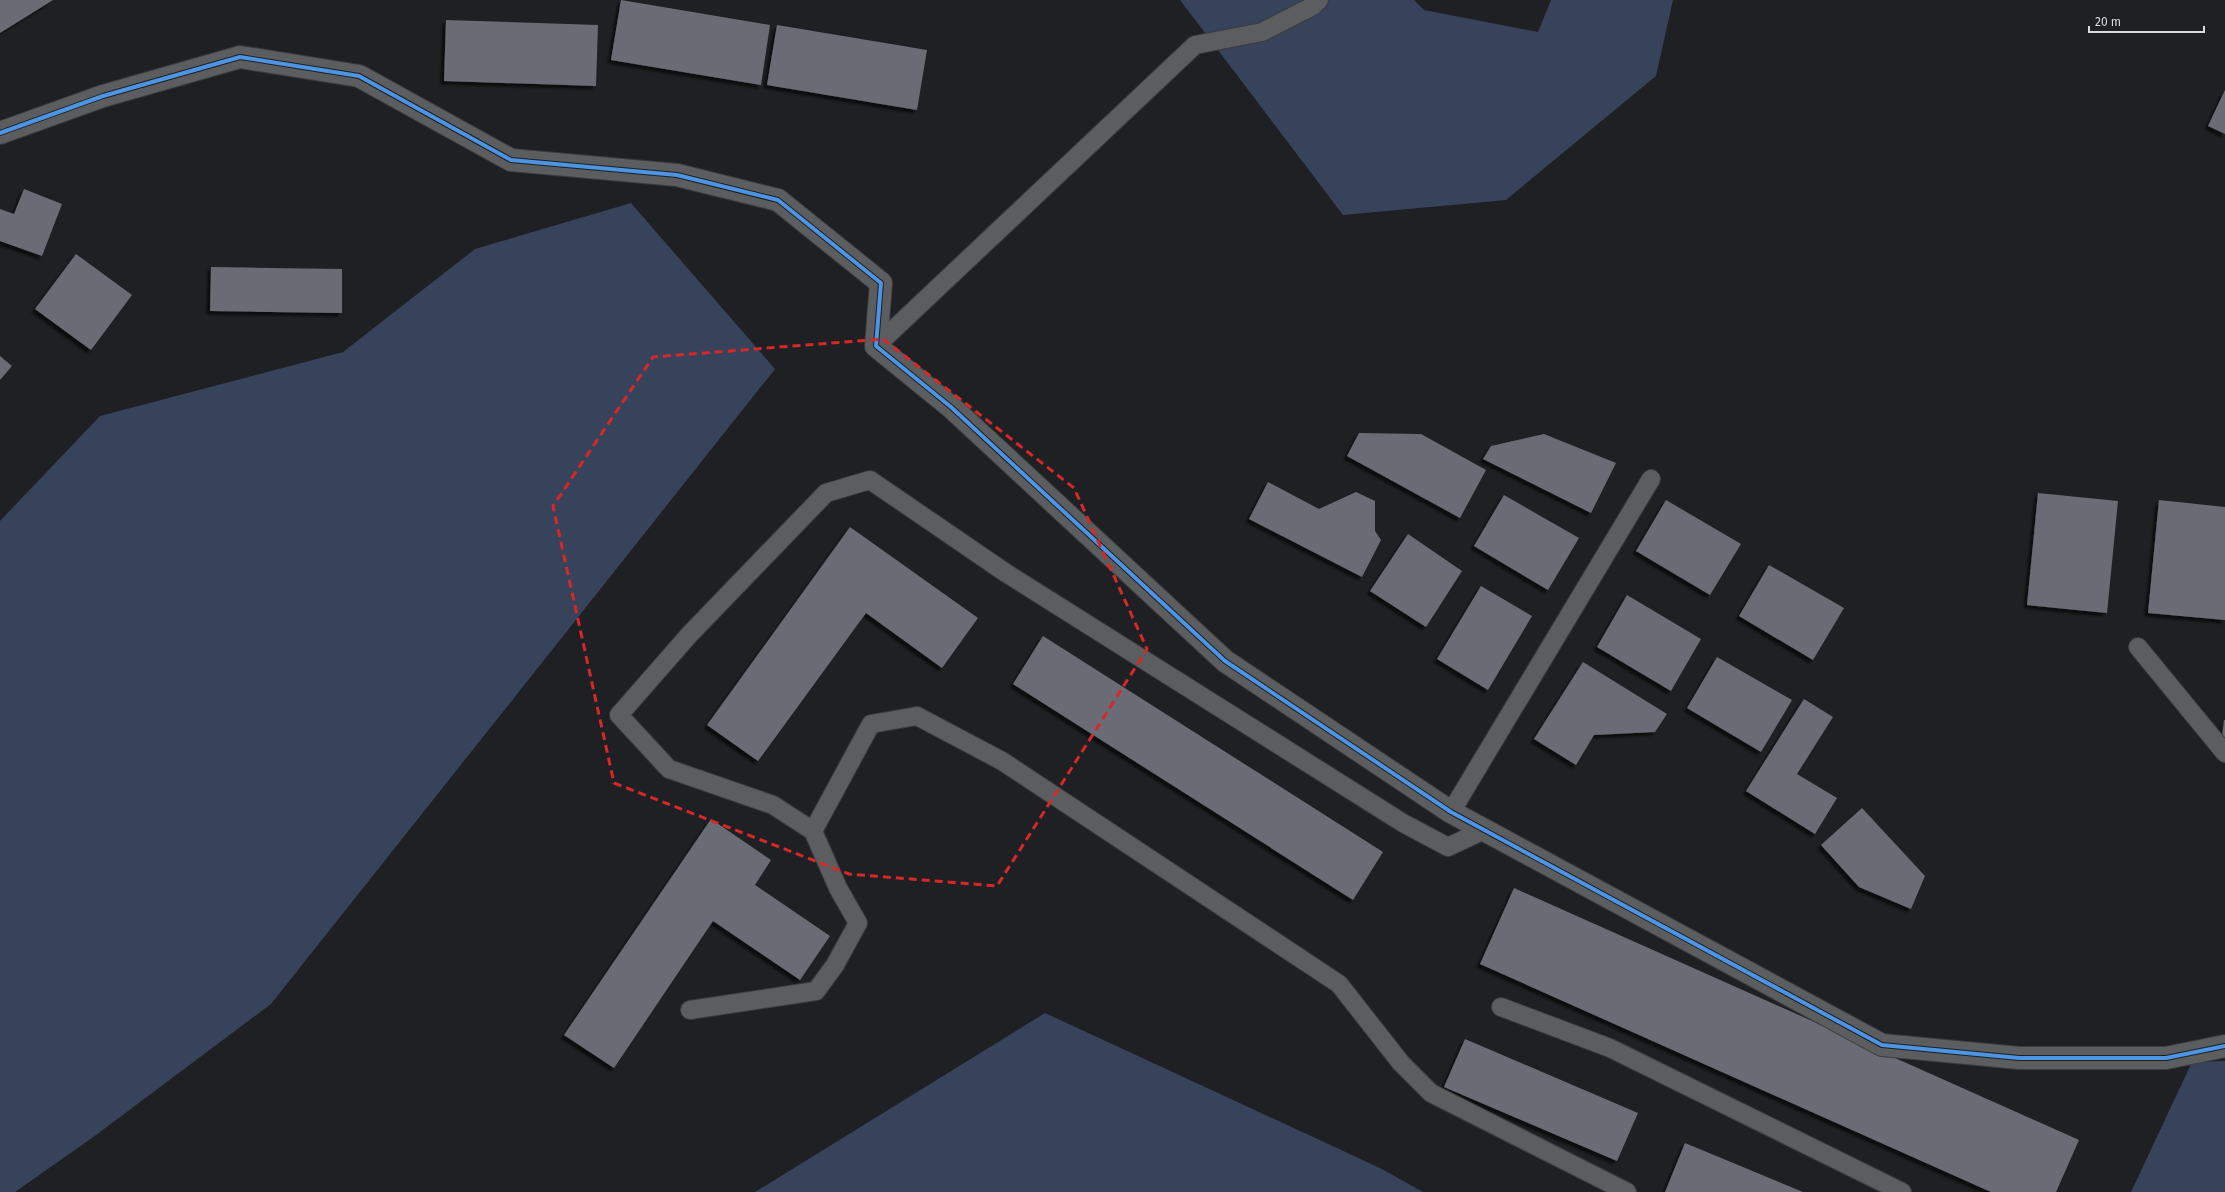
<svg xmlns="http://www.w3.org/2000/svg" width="2225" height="1192" viewBox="0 0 2225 1192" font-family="'Fira Sans',sans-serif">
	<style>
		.forest { fill: #37425b }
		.building { fill: #696c74; filter: url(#shadow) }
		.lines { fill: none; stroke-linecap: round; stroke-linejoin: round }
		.service-casing { stroke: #3b3c3e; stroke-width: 20 }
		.minor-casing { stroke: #3b3c3e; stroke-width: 24 }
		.service { stroke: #5c5d5e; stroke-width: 18 }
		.minor { stroke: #5c5d5e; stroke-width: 22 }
		.cycleway-casing { stroke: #1d1f24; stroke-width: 6 }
		.cycleway { stroke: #4d94e3; stroke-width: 4 }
		.marked { fill: none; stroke: #d62828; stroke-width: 3; stroke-dasharray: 8 5; stroke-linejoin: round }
	</style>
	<defs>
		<filter id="shadow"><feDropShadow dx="-3.5" dy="3.5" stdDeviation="1" flood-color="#0009"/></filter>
	</defs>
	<rect width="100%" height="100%" fill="#1e2023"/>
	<path class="forest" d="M1180 0H1414L1424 10 1538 32 1551 0H1673L1656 76 1506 200 1343 215Z
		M631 203 775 369 271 1004 92 1138 15 1192H0V521L100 416 343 352 475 249Z
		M1045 1013 1380 1168 1423 1192H755Z
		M2225 1061V1192H2131L2192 1062Z"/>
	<path class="building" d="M0 0H53L0 33Z
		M621 0 770 25 761 85 611 60Z
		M446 20 598 25 596 86 444 81Z
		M777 25 927 50 917 110 767 85Z
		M2225 90V134L2208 126Z
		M24 189 62 204 42 256 0 241V209L14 214Z
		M76 254 132 295 91 350 35 309Z
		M211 267 342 269V313L210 311Z
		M0 356 12 366 0 380Z
		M1359 433 1421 434 1486 470 1460 518 1347 456Z
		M1544 434 1616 463 1591 513 1483 459 1491 446Z
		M1268 482 1319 509 1356 492 1375 501V531L1381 540 1362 577 1249 519Z
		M2038 493 2118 501 2107 613 2027 605Z
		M1504 495 1579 538 1548 590 1474 546Z
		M1666 500 1741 544 1710 595 1636 551Z
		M2159 500 2225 507V620L2148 613Z
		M850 527 978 618 942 668 866 613 758 761 707 725Z
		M1408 534 1462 571 1426 627 1370 591Z
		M1769 565 1844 608 1813 660 1739 616Z
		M1481 586 1532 616 1488 690 1437 659Z
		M1627 595 1701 639 1671 691 1597 647Z
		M1043 636 1383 852 1353 900 1013 684Z
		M1717 657 1792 700 1761 752 1687 708Z
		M1583 662 1667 714 1655 732 1594 735 1576 765 1534 739Z
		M1804 699 1833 717 1797 774 1837 798 1815 834 1746 791Z
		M2224 720H2225V737H2222Z
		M1862 808 1925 876 1911 909 1859 887 1821 845Z
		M711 819 771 860 755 885 830 936 800 980 713 921 614 1068 564 1035Z
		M1514 888 2079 1140 2056 1192H1991L1480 964Z
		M1465 1039 1638 1113 1617 1161 1444 1087Z
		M1685 1143 1803 1192H1665Z"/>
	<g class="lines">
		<g class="service-casing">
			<path id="service" d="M876 346 1195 45 1262 32 1313 6 1319 0
				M2138 647 2225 753
				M1451 812 1651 479
				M1484 830 1448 847 1403 823 1006 573 870 480 826 493 689 635 619 715 669 769 773 805 813 831 871 724 917 716 1002 761 1339 984 1401 1063 1431 1093 1627 1192
				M1501 1007 1610 1048 1902 1192
				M690 1010 816 991 835 965 858 923 838 888 813 831"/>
		</g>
		<g class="minor-casing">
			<path id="minor" d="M0 133 103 96 240 57 359 76 511 160 677 175 778 200 881 283 876 346 951 407 1225 661 1451 812 1882 1045 2019 1058H2166L2225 1046"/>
		</g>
		<use href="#service" class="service"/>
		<use href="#minor" class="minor"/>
		<g class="cycleway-casing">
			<path id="cycleway" d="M0 133 103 96 240 57 359 76 511 160 677 175 778 200 881 283 876 346 951 407 1225 661 1451 812 1882 1045 2019 1058H2166L2225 1046"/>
		</g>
		<use href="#cycleway" class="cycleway"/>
	</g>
	<path class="marked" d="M883 339 1074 488 1147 649 997 886 849 874 614 783 553 506 653 357Z"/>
	<path d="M2089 26v6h115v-6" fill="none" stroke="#d9dbde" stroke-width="2"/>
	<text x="2095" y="26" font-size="12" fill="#d9dbde" stroke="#1d1f24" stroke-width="3" paint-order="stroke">20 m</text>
</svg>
